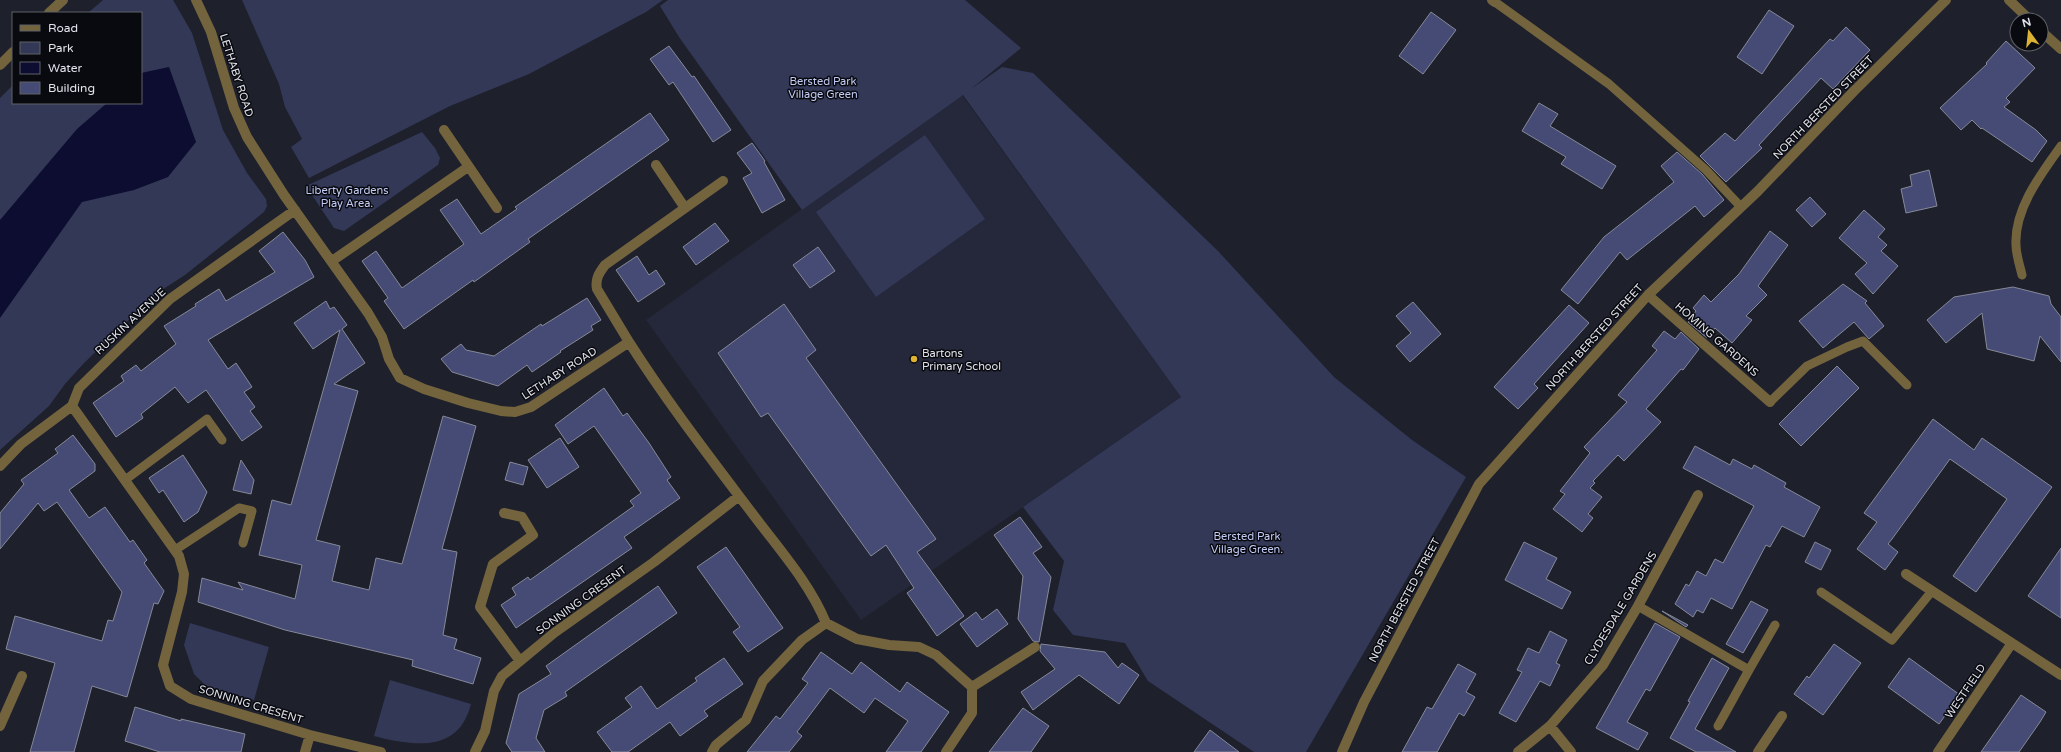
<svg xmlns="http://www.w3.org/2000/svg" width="2061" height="752" viewBox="0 0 2061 752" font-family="'Varela Round',sans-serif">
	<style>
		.built { fill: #25283a }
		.green { fill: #333857 }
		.water { fill: #0c0d30 }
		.building { fill: #454b74; stroke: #868998 }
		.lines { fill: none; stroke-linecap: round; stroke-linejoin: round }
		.service { stroke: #73643e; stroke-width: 9 }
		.minor { stroke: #73643e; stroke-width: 10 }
		.poi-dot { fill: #ddb233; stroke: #090a0f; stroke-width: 1.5 }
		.labels { text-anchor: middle; stroke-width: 3; stroke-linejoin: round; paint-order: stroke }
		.street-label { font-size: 11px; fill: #e1e3eb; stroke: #090a0f }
		.park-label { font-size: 11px; fill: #c3cbf5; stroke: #090a0f }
		.poi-label { font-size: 11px; fill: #e1e3eb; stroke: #090a0f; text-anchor: start }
	</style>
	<rect width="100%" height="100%" fill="#1e202c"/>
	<path class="built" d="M962 95 1181 397 861 620 646 320Z"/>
	<path class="green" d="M103 0H173L192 33 223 130 247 173 266 199 267 206 264 212 185 275 157 293 84 363 65 384 49 406 0 450V98L13 85V103H141V13H88Z
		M242 0H663L646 12 529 74 450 106 309 178 291 147 302 139 285 107 279 84Z
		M668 0H965L1021 48 971 89 1002 67 1033 73 1218 251 1334 377 1412 440 1466 477 1306 752H1254L1148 681 1125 643 1073 635 1053 610 1064 561 1023 507 1181 397 963 95 802 210 679 37 660 6Z
		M422 132 435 148 440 158 438 165 344 231 334 228 306 186Z
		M925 135 985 219 876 297 816 212Z
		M190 623 269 647 254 700 206 686 194 674 184 645Z
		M390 680 471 704C459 752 417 747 374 736Z"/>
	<path class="water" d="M169 67 196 142 168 177 134 190 82 202 0 318V220L77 129 107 103H141V73Z"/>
	<path class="building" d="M1769 10 1794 26 1762 74 1737 57Z
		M1431 12 1456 30 1423 74 1399 56Z
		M1846 27 1870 50 1833 89 1821 78 1759 145 1762 148 1726 182 1700 156 1725 133 1735 141 1830 39 1833 41Z
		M2006 41 2035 68 2006 98 2010 102 2004 107 2036 130 2047 141 2032 162 1982 128 1981 129 1972 120 1961 130 1940 108 1987 64 1986 63Z
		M669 46 692 77 694 76 731 130 713 142 673 82 669 85 650 59Z
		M1539 103 1558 114 1550 126 1616 166 1602 189 1561 164 1566 157 1522 131Z
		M650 113 669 140 528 239 530 242 474 282 473 280 404 329 384 301 388 298 362 261 376 251 402 288 464 244 440 210 457 199 481 234 517 209 515 207Z
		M752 143 765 161 764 162 785 200 762 213 743 178 752 173 737 153Z
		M1677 152 1702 174 1724 200 1704 217 1695 206 1627 260 1620 252 1578 304 1561 290 1604 237 1674 182 1661 166Z
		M1929 170 1937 206 1906 213 1901 189 1912 186 1910 175Z
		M1810 197 1826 214 1812 227 1796 210Z
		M1864 210 1885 229 1878 237 1887 245 1881 251 1898 266 1873 294 1855 274 1867 263 1839 238Z
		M715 223 729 241 696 265 683 247Z
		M1770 231 1788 245 1758 286 1767 295 1746 316 1752 320 1732 343 1715 328 1707 338 1688 322 1696 311 1693 308 1704 295 1711 302 1739 274Z
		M283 232 305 260 314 277 208 340 228 369 236 363 252 387 244 392 255 407 250 411 262 427 242 441 206 390 188 403 175 387 141 414 143 418 116 437 93 403 124 381 121 376 136 365 141 371 176 344 164 326 196 306 195 304 219 289 226 301 275 272 259 251Z
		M818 247 835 271 810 288 793 265Z
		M637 256 649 275 656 270 665 284 638 302 616 270Z
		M1843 284 1867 301 1865 303 1884 326 1869 339 1854 322 1823 348 1799 321Z
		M2013 287 2049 296 2051 304 2061 317V362L2040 336 2034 361 1987 349 1982 313 1946 343 1927 320 1954 297Z
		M587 298 601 320 591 326 593 330 560 351 561 352 532 372 527 365 498 386 452 372 441 359 461 344 466 350 494 356 541 324 542 326Z
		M326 301 330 309 334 307 347 325 342 329 365 363 334 384 358 391 316 540 340 546 332 581 369 590 376 558 402 564 443 416 476 426 442 549 457 552 443 635 457 639 454 649 481 658 473 684 412 666 413 660 285 630 198 602 202 578 243 590 238 582 295 599 302 565 259 555 272 500 291 505 340 330 313 349 294 323Z
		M1413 302 1441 334 1410 362 1396 346 1411 333 1396 316Z
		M784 304 816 350 806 358 936 539 917 552 964 616 937 636 907 593 914 588 886 545 871 556 768 413 761 417 718 353Z
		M1569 305 1589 323 1534 384 1538 388 1518 409 1494 387Z
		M1664 331 1675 339 1681 332 1699 349 1683 370 1681 369 1646 409 1661 422 1624 461 1618 455 1593 481 1595 483 1590 488 1602 497 1588 514 1593 518 1582 532 1553 509 1565 494 1560 491 1590 453 1584 447 1627 402 1618 395 1657 350 1652 346Z
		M1837 366 1859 388 1801 446 1779 424Z
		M604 388 623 416 627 413 649 443 671 477 667 480 680 498 624 537 632 548 516 628 501 605 516 595 512 588 528 577 530 580 634 506 630 501 641 493 594 426 568 444 555 425Z
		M1933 419 1974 450 1982 438 2052 487 1976 592 1953 576 2007 499 1950 459 1892 539 1888 544 1898 552 1885 570 1857 549 1877 522 1864 513Z
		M73 435 95 464V471L69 490 89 518 105 507 130 542 133 540 147 560 144 563 164 591 158 604 154 603 127 697 92 686 74 752H30L55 663 6 649 15 616 102 641 108 620 113 621 122 592 57 502 44 511 38 503 0 549V513L24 484 21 480 58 453 55 449Z
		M560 438 579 467 547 488 528 460Z
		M1695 446 1730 465 1733 459 1752 469 1754 465 1786 483 1784 487 1820 507 1804 537 1782 526 1770 547 1766 545 1732 609 1711 598 1703 613 1697 610 1693 617 1675 604 1686 584 1689 586 1697 571 1706 576 1715 559 1723 563 1754 506 1683 468Z
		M183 455 207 492 198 512 184 522 163 490 159 493 149 478Z
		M241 460 254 480 251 494 233 490Z
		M510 462 528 467 523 485 505 480Z
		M1020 517 1042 547 1033 553 1051 577 1039 642 1033 641 1018 619 1023 576 994 535Z
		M1524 542 1557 558 1546 579 1571 592 1562 609 1505 580Z
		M1815 542 1831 550 1821 570 1805 562Z
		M726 547 783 628 748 652 733 632 740 627 697 567Z
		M2061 548V618L2028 596Z
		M658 586 677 613 565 692 567 696 544 710 536 738 545 752H512L506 743 519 694 551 674 546 666Z
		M1751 601 1768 610 1743 653 1726 644Z
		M997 609 1008 624 977 647 960 624 976 612 982 620Z
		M1662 611 1688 625 1686 627Z
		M1655 623 1680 637 1650 691 1646 689 1627 722 1648 733 1638 750 1596 728Z
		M1550 631 1567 640 1556 663 1560 665 1550 686 1540 681 1516 722 1499 713 1522 672 1517 670 1528 648 1539 653Z
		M1041 644 1105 652 1118 668 1122 663 1139 675 1119 704 1079 675 1033 710 1021 692 1055 669 1040 651Z
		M1834 644 1861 663 1823 715 1794 694 1807 676 1809 678Z
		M821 652 852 674 861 662 900 692 907 682 949 712 921 752H886L908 721 875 698 864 713 830 688 797 732 802 736 789 752H747L776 716 780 719 808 683 802 679Z
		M724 658 743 684 704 711 708 716 680 736 670 722 628 752H612L597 732 632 707 625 698 641 686 657 709 697 681 695 678Z
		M1712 658 1729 668 1695 729 1736 752H1696L1670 738 1690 702 1688 701Z
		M1909 658 1960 695 1939 724 1888 687Z
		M1458 664 1476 674 1466 692 1475 697 1464 716 1459 713 1437 752H1402L1427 707 1432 709Z
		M2021 695 2046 712 2040 722 2019 752H1981Z
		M135 707 181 721V719L245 734 241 752H160L125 741Z
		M1023 708 1049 726 1031 752H989Z
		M1210 730 1239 752H1194Z"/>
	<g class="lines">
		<path class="service" d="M1495 2 1609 84 1706 170 1741 207
			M2022 275C2020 266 2016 255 2016 245 2014 209 2041 174 2061 146
			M1770 402 1807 366 1847 347 1863 341 1907 385
			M125 480 207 419 222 440
			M175 550 239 508 252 511 243 543
			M1821 592 1892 640 1932 591
			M1638 606 1749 670 1775 625
			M1718 726 1749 670"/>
		<path class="minor" d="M196 0 211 32 234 108 247 137 284 195 368 313 382 337 389 359 400 378 424 389 468 403 501 411 515 412 531 407 629 342C667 402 712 460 755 517 780 550 810 584 826 623
			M1492 0 1495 2
			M2009 0 2030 20
			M49 13 63 0
			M2041 31 2061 49
			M0 65 13 52
			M444 130 497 208
			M656 165 685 208
			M332 261 468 167
			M1648 295 1770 402
			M629 342 597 289C595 279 599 273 605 265L723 181
			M72 406 179 556 184 574 182 592 163 665 170 686 191 699 310 735 381 752
			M0 466 21 444 72 406 79 388 170 299 295 210
			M504 513 522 517 533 535 493 564 480 607 520 661
			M1906 574 2061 675
			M972 687 1035 647
			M0 726 22 676
			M1550 726 1571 752
			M305 752 310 735
			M475 752 485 731 494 691 502 676 554 633 654 562 739 496
			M712 752 716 745 746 720 763 681 802 640 826 623 857 639 889 645 919 647 936 655 972 687V713L946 752
			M1342 752 1364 702 1479 484 1648 295 1758 191 1854 91 1946 0
			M1518 752 1550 726 1603 665 1638 606 1698 495
			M1758 752 1782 716
			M1938 752 2012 643"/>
	</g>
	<circle class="poi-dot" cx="914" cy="359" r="4"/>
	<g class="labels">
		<g class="street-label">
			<text transform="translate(237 75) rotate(72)" y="4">LETHABY ROAD</text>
			<text transform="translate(1823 107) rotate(-46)" y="4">NORTH BERSTED STREET</text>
			<text transform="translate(130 321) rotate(-43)" y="4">RUSKIN AVENUE</text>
			<text transform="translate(1594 337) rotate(-48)" y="4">NORTH BERSTED STREET</text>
			<text transform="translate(1717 339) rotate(41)" y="4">HOMING GARDENS</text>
			<text transform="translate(559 373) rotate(-33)" y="4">LETHABY ROAD</text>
			<text transform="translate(581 600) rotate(-36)" y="4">SONNING CRESENT</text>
			<text transform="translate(1404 600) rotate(-62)" y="4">NORTH BERSTED STREET</text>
			<text transform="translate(1620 608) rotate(-59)" y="4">CLYDESDALE GARDENS</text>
			<text transform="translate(1965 691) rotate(-56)" y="4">WESTFIELD</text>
			<text transform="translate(251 704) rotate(17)" y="4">SONNING CRESENT</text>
		</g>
		<g class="park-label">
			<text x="823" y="85">Bersted Park<tspan x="823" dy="13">Village Green</tspan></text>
			<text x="347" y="194">Liberty Gardens<tspan x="347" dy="13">Play Area.</tspan></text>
			<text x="1247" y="540">Bersted Park<tspan x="1247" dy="13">Village Green.</tspan></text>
		</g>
		<g class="poi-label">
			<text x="922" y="357">Bartons<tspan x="922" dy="13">Primary School</tspan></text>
		</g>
	</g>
	<rect x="12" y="12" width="130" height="92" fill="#090a0f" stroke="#5f6167"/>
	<rect x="20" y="25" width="20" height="6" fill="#73643e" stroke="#5f6167"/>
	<text x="48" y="32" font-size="12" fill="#e1e3eb">Road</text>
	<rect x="20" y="42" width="20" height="12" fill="#333857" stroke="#5f6167"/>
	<text x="48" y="52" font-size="12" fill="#e1e3eb">Park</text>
	<rect x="20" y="62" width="20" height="12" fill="#0c0d30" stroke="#5f6167"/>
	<text x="48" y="72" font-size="12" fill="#e1e3eb">Water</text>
	<rect x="20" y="82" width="20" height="12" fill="#454b74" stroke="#5f6167"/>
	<text x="48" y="92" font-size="12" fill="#e1e3eb">Building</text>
	<g transform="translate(2029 32) rotate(345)"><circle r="19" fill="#090a0f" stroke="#5f6167"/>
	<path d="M0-3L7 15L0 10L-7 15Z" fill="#ddb233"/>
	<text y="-6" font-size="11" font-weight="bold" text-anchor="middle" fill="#e1e3eb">N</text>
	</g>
</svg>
